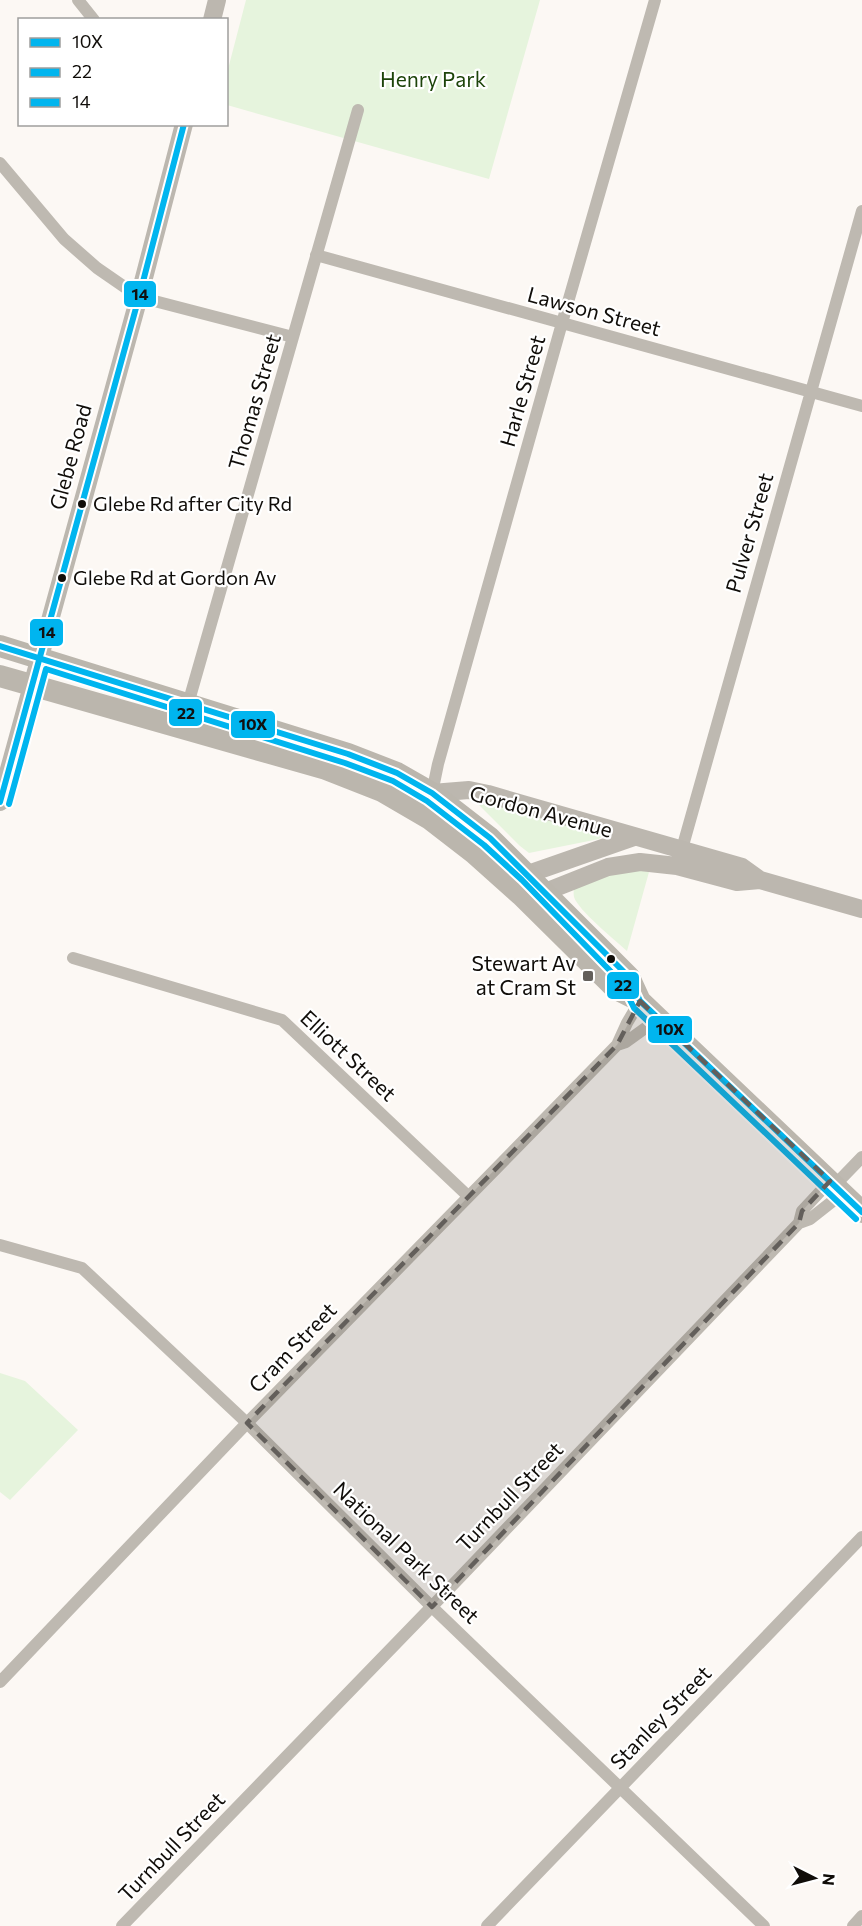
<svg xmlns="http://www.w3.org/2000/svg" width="862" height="1926" viewBox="0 0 862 1926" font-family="Commissioner,sans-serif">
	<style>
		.green { fill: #e6f4dd }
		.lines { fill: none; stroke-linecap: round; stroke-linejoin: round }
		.street { stroke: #beb9b1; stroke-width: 12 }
		.secondary { stroke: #bcb7af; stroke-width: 18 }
		.highway { stroke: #bbb6ad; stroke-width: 22 }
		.bus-1-casing { stroke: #fff; stroke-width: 10 }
		.bus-2-casing { stroke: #fff; stroke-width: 10 }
		.bus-3-casing { stroke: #fff; stroke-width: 10 }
		.bus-1 { stroke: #00b5ef; stroke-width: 6 }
		.bus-2 { stroke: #00b5ef; stroke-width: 6 }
		.bus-3 { stroke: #00b5ef; stroke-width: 6 }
		.marked { fill: #635f5b; fill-opacity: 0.2; stroke: #635f5b; stroke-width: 4.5; stroke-dasharray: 12 8; stroke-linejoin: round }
		.bus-dot { fill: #100d09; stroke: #fff; stroke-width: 2 }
		.poi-dot { fill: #635f5b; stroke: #fff; stroke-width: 2 }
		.labels { text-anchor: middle; stroke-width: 4.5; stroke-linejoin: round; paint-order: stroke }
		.bus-label { font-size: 20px; fill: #100d09; stroke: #fff; text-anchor: start }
		.park-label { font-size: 21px; fill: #1d440a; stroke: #fff }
		.street-label { font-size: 21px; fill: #100d09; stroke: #fff }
		.poi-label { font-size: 21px; fill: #100d09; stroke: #fff; text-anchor: end }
		.line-badge { stroke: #fff; stroke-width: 2 }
		.pale-badge-label { font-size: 16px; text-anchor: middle; font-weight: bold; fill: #111 }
	</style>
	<rect width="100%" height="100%" fill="#fcf8f4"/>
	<path class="green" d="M246 0H540L489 179 227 105V73Z
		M471 797 602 836 599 839 529 853 520 846Z
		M637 870 649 872 627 951C615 940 578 910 574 897 573 891 574 888 576 883L585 878Z
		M0 1373 25 1381 78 1430 10 1500 0 1492Z"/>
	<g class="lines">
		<path class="street" d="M78 0 94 20
			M0 163 64 239 97 268 139 297 293 337
			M316 255 862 406
			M188 704 358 110
			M432 793 438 764 562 323 655 0
			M680 856 862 211
			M73 958 282 1020 468 1196
			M617 1045 626 1042 658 1019
			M834 1186 862 1157
			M799 1223 810 1219 843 1193
			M0 1245 82 1268 247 1423 432 1607 764 1926
			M0 1682 247 1423 617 1045 627 1023 640 1001
			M122 1926 443 1595 799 1223 802 1211 830 1181
			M487 1926 862 1537
			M853 1926 862 1916"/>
		<path class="secondary" d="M212 20 217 0
			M432 793 469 790 488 794 742 867 760 880
			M0 802 139 297 184 124
			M634 837 528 874 521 895 545 892 608 867 640 862 677 866 737 882 760 880 862 909"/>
		<path class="highway" d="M0 646 348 754 397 773 432 793 490 838 629 977 640 1001 862 1212
			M0 676 326 769 382 791 430 819 474 853 521 895 616 989 640 1001"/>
		<g class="bus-1-casing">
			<path id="bus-1" d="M0 646 348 754 397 773 432 793 490 838 629 977 640 1001 862 1212"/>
		</g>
		<g class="bus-2-casing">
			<path id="bus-2" d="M9 804 46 669 345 763 393 781 427 801 484 845 522 880 621 982 634 1008 856 1219"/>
		</g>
		<g class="bus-3-casing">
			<path id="bus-3" d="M0 802 139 297 184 124"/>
		</g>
		<use href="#bus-1" class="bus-1"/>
		<use href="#bus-2" class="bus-2"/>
		<use href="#bus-3" class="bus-3"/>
	</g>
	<path class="marked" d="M640 1001 830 1181 802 1211 799 1223 432 1607 247 1423 617 1045Z"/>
	<g class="bus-dot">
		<circle cx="82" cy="504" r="5"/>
		<circle cx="62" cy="578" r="5"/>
		<circle cx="611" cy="959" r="5"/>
	</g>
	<rect class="poi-dot" x="582" y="970" width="12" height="12" rx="3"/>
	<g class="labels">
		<g class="bus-label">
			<text x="93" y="511">Glebe Rd after City Rd</text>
			<text x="73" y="585">Glebe Rd at Gordon Av</text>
		</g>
		<g class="park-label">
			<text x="433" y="87">Henry Park</text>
		</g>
		<g class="street-label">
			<text transform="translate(594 312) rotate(15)" y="7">Lawson Street</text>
			<text transform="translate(523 391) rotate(-74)" y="7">Harle Street</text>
			<text transform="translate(255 402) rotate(-74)" y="7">Thomas Street</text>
			<text transform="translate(71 457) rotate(-75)" y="7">Glebe Road</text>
			<text transform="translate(750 533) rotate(-74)" y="7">Pulver Street</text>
			<text transform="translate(541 812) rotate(15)" y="7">Gordon Avenue</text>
			<text transform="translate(348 1056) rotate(43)" y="7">Elliott Street</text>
			<text transform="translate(293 1348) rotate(-46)" y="7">Cram Street</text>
			<text transform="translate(510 1497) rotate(-46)" y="7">Turnbull Street</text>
			<text transform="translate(406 1553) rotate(44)" y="7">National Park Street</text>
			<text transform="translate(661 1718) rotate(-46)" y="7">Stanley Street</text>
			<text transform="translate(172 1847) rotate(-46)" y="7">Turnbull Street</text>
		</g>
		<g class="poi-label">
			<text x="576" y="971">Stewart Av<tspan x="576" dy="24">at Cram St</tspan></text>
		</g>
	</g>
	<g class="line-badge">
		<rect x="123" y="280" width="34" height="28" rx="6" fill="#00b5ef"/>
		<rect x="29" y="618" width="35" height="29" rx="6" fill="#00b5ef"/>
		<rect x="168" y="698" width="35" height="29" rx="6" fill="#00b5ef"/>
		<rect x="230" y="710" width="46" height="29" rx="6" fill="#00b5ef"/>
		<rect x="606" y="971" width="34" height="29" rx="6" fill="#00b5ef"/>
		<rect x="647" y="1015" width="46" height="29" rx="6" fill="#00b5ef"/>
	</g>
	<g class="pale-badge-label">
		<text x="140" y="300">14</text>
		<text x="47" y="638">14</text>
		<text x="186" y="719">22</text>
		<text x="253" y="730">10X</text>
		<text x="623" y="991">22</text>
		<text x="670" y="1035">10X</text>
	</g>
	<rect x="18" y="18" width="210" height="108" fill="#ffffff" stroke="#9f9e9d" stroke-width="1.5"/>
	<rect x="30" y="38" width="30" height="9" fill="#00b5ef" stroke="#9f9e9d" stroke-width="1.5"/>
	<text x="72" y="48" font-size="18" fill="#100d09">10X</text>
	<rect x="30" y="68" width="30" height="9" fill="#00b5ef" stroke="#9f9e9d" stroke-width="1.5"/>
	<text x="72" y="78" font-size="18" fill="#100d09">22</text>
	<rect x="30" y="98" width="30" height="9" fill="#00b5ef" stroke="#9f9e9d" stroke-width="1.5"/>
	<text x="72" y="108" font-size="18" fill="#100d09">14</text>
	<g transform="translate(814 1878) rotate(96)" stroke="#ffffff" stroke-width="4.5" paint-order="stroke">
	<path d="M0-4.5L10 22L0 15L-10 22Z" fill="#100d09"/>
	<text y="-9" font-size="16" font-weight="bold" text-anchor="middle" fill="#100d09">N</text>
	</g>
</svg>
